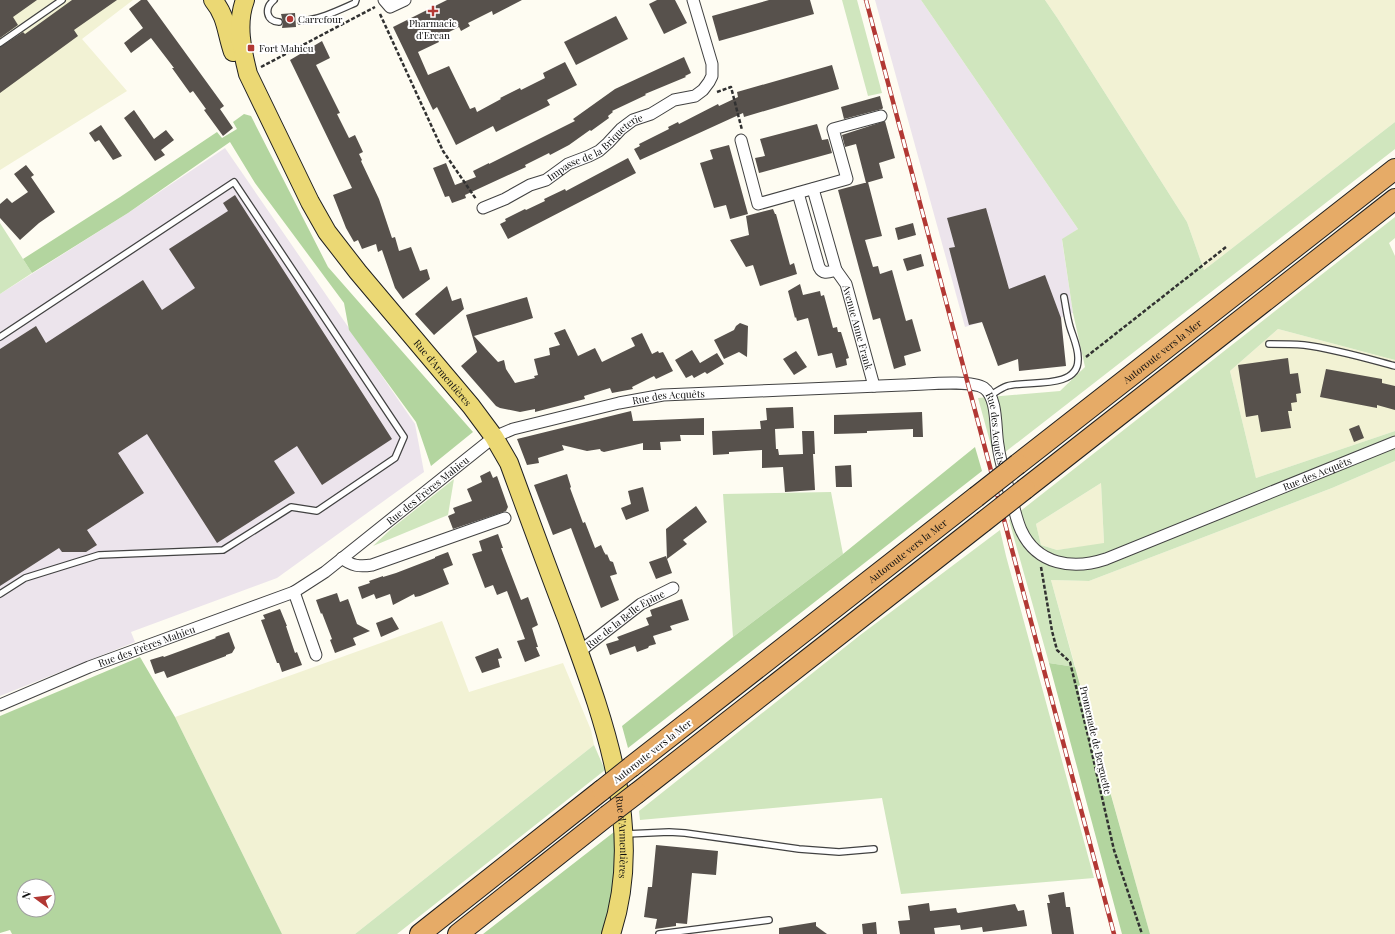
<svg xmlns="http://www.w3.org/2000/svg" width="1395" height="934" viewBox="0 0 1395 934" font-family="'Playfair Display',serif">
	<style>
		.industrial { fill: #ece4ec }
		.farmland { fill: #f2f2d4 }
		.green { fill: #d0e6be; fill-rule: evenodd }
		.forest { fill: #b3d59f; fill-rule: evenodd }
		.building { fill: #57514c }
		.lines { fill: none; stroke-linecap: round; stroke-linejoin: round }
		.lane-casing { stroke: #424242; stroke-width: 8 }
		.street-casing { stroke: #424242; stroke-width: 13 }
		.primary-casing { stroke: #202020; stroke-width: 20 }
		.highway-casing { stroke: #202020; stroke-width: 22 }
		.path { stroke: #313131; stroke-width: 2.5; stroke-dasharray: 4 2; stroke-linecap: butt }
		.lane { stroke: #fff; stroke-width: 5.5 }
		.street { stroke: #fff; stroke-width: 11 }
		.primary { stroke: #ebd874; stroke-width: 18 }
		.highway { stroke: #e6ab67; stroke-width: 20 }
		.rail-casing { stroke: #b23834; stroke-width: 4.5 }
		.rail { stroke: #fff; stroke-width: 3; stroke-dasharray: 9; stroke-linecap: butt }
		.highway-bridge-casing { stroke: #202020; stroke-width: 22; stroke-linecap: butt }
		.highway-bridge { stroke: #e6ab67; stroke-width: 20 }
		.poi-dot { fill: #b23834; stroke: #fff; stroke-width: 1.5 }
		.labels { text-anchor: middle; stroke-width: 4; stroke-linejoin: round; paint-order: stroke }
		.poi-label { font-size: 10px; fill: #0f0f0f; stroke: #fff; text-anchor: start }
		.street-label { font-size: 10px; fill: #0f0f0f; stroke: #fff }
	</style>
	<rect width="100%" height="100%" fill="#fefcf2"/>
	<path class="industrial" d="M875 0H921L1078 229 1062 240 1073 313 1026 331 997 318 982 323V322L965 327Z
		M225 148 415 424 424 472 277 578 131 632 135 642 0 696V294L128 213Z"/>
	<path class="farmland" d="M0 0H133L82 39 127 91 0 170Z
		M1045 0H1395V122L1204 270 1187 222 1058 19Z
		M1278 329 1395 360V431L1256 478 1230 371Z
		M1395 461V934H1150L1051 580 1089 581 1332 488Z
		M1101 483 1104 544 1057 550 1041 545 1036 524Z
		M442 621 469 692 563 663 591 730 594 745 355 934H282L175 717Z"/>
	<path class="green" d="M842 0H857L882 93 868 96Z
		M921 0H1045L1058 19 1187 222 1204 270 1395 122V149L995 460 978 398 1060 391 1085 367 1073 313 1062 239 1078 229Z
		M1395 217V238L1389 243 1395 256V360L1278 329 1230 371 1256 478 1395 431V461L1332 488 1089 581 1051 580 1075 667 1049 663 1009 520ZM1101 483 1104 543 1057 550 1041 545 1036 524Z
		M0 223 32 273 0 294Z
		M454 479 448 515 373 546 391 529Z
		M831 492 843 554 733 637 723 494Z
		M1000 530 1006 556 1094 878 901 894 882 798 640 820 639 811 859 636Z
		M594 745 605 770 397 934H355Z"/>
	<path class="forest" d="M244 114 251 116 328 267 473 432 431 466 416 422 349 330 344 303 255 183 230 142 128 213 32 273 23 259 120 197 217 132 222 138 237 129 233 122Z
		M975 447 982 471 628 748 622 726 733 637 843 554Z
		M140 657 175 717 282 934H12L10 930 0 933V716ZM24 886H48V910H24Z
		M1049 663 1075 667 1150 934H1122Z
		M614 832 616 844 614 892 602 934H483Z"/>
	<path class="building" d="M0 0H37L13 17 18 25 0 38Z
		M72 0H117L74 30 78 36 0 93V47L23 32 25 34Z
		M141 0H147L224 106 220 109 233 128 223 136 204 110 206 109 193 91 190 93 172 68H174L151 38 131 53 124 43 143 28 129 9Z
		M447 0H522L493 15 492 11 468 23 470 26 461 31 459 27 437 38 439 42 418 52 428 75 449 66 470 109 475 107 477 112 501 99 500 98 520 88 521 90 545 78 543 73 565 62 577 85 547 100 550 105 496 132 493 126 456 145 437 107 433 110 393 27Z
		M657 0H675L687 23 664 34 649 4Z
		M769 0H810L814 14 719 41 712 16Z
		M295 13 296 27 282 28 283 22 281 14Z
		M616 16 628 39 576 65 564 42Z
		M322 41 330 58 316 65 340 113 337 114 349 138 355 135 363 152 359 154 362 160 361 161 379 199 392 238 395 237 399 251 411 247 420 271 427 269 430 279 403 299 395 288 382 250 378 252 376 244 362 249 358 240 354 242 346 228 333 195 352 188 290 60Z
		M684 57 691 73 685 76 686 77 645 94 646 95 612 111 613 112 608 116 609 118 591 131 590 130 569 145 550 155 549 153 525 165 526 167 465 195 466 198 452 203 449 196 445 197 433 168 446 163 455 185 476 177 473 171 489 163V164L575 121 573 119 615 89Z
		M832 65 839 89 744 117 743 113 640 160 634 149 640 146 639 144 669 129 668 127 678 122 679 124 718 104 719 106 738 97 737 92Z
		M880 96 883 108 882 109 844 119 841 107Z
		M134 110 154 139 166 130 174 140 161 150 165 155 155 161 124 118Z
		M885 121 895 158 879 163 883 178 866 183 856 144 845 147 842 135Z
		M817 124 822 140 828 139 832 153 759 173 755 158 765 156 760 139Z
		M101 125 122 156 113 160 99 140 95 142 89 133Z
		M729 145 748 214 730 219 726 205 714 208 700 163 713 159 710 150Z
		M628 158 636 173 508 239 500 224 506 221 505 219 525 209 526 210 545 201 544 199 565 189 566 191Z
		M26 165 34 175 31 177 55 212 39 223 20 240 0 218V204L7 198 12 203 28 192 14 174Z
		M868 182 882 236 865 240 873 267 878 266 880 274 892 270 906 321 912 319 921 351 904 356 906 365 894 369 880 318 873 320 838 190Z
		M235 195 392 439 322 485 297 446 274 461 295 493 217 543 147 434 118 453 144 493 87 530 97 545 86 552H62L59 548 0 586V349L36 326 46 343 143 280 162 310 195 288 169 249 228 211 223 203Z
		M986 208 1009 289 1045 275 1061 318 1066 366 1019 371 1018 359 998 366 982 322 969 325 949 248 955 247 947 218Z
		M773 209 775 214H776L790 265 794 263 797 274 760 286 753 265 746 267 730 240 749 235 746 216Z
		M913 223 916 235 898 240 895 228Z
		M921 254 924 266 907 271 903 259Z
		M800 284 803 295 820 291 821 296 824 295 833 328 837 327 838 332H841L849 358 846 359 847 365 836 368 832 353 818 356 808 318 797 321 796 317 795 318 788 291Z
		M447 286 452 301 461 298 464 309 434 335 415 314Z
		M527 297 533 318 474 336 498 362 504 360 506 369 515 383 535 378 534 376 538 375 534 359 550 355 549 348 560 345 554 333 565 329 578 356 595 348 602 362 635 346 631 338 642 333 652 354 658 351 659 353 663 352 673 371 656 379 654 376 632 387 633 389 612 393 610 388 584 396 585 399 535 412V409L520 412 500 408 496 406 461 366 477 352 466 315Z
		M740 323 748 326 747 357 739 352 724 359 714 340 734 330 736 326Z
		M692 350 700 363 717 353 724 364 707 374 705 372 694 378 692 375 686 378 675 360Z
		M796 351 807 367 794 375 783 359Z
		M1288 358 1290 374 1298 373 1301 393 1296 394 1297 402 1291 403 1292 411H1288L1291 428 1261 432 1258 415 1246 417 1238 365Z
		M1326 369 1382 379V383L1395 386V410L1377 405V408L1320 397Z
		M793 407 794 428 775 429 776 449H778L779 455 803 454 802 431H814L815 454H813L815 490 785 492 783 467 762 468V450L729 452V454L713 455 712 431 761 429 760 421 767 420 766 408Z
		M631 411 633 421 704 418V435H680L681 441 660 442 661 450H643V443L604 452 601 451 600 449 587 451 562 445 564 450 538 458 539 463 527 465 517 439Z
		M922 412 923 437H913V429L867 431V433L834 434V415Z
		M1359 425 1364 438 1354 442 1349 429Z
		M851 465 852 487H836L835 466Z
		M490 471 493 478 497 476 508 507 506 511 453 529 448 516 455 513 453 508 472 501 467 489 482 482 480 476Z
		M567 474 571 487 570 488 583 523 585 522 595 548 601 545 604 552 606 555 607 554 610 561 613 562 617 574 610 576 619 600 601 608 571 528 553 535 534 485Z
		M643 487 649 511 626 520 621 508 631 504 628 491Z
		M696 506 707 522 683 540 687 544 667 559 666 529Z
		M498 534 503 548H501L521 600 528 597 538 625 532 628 538 647H536L540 656 525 662 517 641 525 639 507 591 497 595 493 585 485 588 472 554 482 551 479 541Z
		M448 552 453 565 443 569 449 584 420 596 415 597 414 594 393 605 390 594 376 599 374 594 362 599 358 587 370 583 369 581 383 576V577L396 573 435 558V557Z
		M666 556 672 573 656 579 649 562Z
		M337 593 340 602 348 599 357 624 370 631 353 638 356 645 335 653 330 640 332 639 322 613 321 614 316 600Z
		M682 599 689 620 670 626 672 630 653 636 656 644 649 646 648 648 637 652 635 646 610 655 606 644 619 640 617 637 649 625 646 618 652 616 650 610Z
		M280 609 287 626H286L295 653 297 652 302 665 282 672 279 663H277L261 620 265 619 263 615Z
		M392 617 399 629 381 637 376 623Z
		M229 632 235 648 232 653 226 655V656L167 678 164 671 155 674 150 660 163 656 164 657 216 638 215 637Z
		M498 648 502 658 498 659 500 667 482 673 475 657Z
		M656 845 718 851 716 875 692 873 687 924 676 923V926L655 929 657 919 644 917 648 887H652Z
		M1064 892 1066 907H1070L1074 934H1052L1047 903H1050L1048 895Z
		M929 903 930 911 956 908 957 912 958 913 1015 904 1018 911 1024 910 1027 926 983 932 982 927 961 930 960 925 934 928 935 934H900L898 921 910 920 908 906Z
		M816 922V926L827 934H779V928Z
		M876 922 877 934H863L862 924Z"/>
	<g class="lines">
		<g class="lane-casing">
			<path id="lane" d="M274 0C264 8 266 21 279 22
				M301 21C321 19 337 11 355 3L356 0
				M0 43 62 0
				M0 337 234 182 404 437 395 458 317 511 291 507 223 550 99 555 25 578 0 594
				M1269 344C1281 344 1292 344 1304 345 1335 349 1365 358 1395 366
				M991 395C996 392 1001 388 1007 386 1026 380 1078 390 1078 360 1079 349 1073 337 1070 327 1067 317 1066 307 1064 297
				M626 834 669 832 685 833 799 849 839 852 874 849
				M659 934 769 920"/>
		</g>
		<g class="street-casing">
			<g id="street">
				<path d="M384 0 390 7 405 0"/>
				<path d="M741 140 758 204 847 179 833 129 881 116"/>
				<path d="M798 193 819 267C823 275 829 272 836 270L813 189"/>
				<path id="s1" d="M483 208 505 199 530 185 546 180 568 164 589 156 599 151 608 143 621 129 633 120 651 114 674 100 695 96 703 90 709 82 712 76V64L693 0"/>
				<path id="s2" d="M836 270 846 284 874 386"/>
				<path d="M342 558C351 566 360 567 372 565L505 518"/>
				<path d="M294 592 316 655"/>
				<path id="s3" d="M579 652 641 604 673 588"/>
				<path id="s4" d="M0 705 89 667 294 592 325 572 494 437 513 429 619 403 663 395C743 392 823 388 903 385 920 385 970 379 984 388 998 398 995 429 998 445 1000 462 1006 479 1010 495 1014 506 1016 519 1021 530 1037 565 1073 570 1106 559L1395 442"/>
			</g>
		</g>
		<g class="primary-casing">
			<g id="primary">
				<path d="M213 0C227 17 226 32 233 52"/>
				<path id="s5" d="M245 0C236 24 242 50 248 74L310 202 327 232 358 272 471 406 494 437 509 463C528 515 547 567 567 619 603 718 646 829 611 934"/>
			</g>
		</g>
		<g class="highway-casing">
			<g id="highway">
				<path id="s6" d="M1018 464 1395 169"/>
				<path d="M1025 489 1395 199"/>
				<path id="s7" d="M631 767 976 497"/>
				<path d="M637 793 983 522"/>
				<path d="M420 934 602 790"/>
				<path d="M458 934 607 816"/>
			</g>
		</g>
		<path class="path" d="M380 14 443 151 476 199
			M261 67 375 7
			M717 92 731 87 742 130
			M1086 357 1226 247
			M1041 567 1052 631 1057 650 1070 662 1089 740 1114 850 1142 934"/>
		<use href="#lane" class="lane"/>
		<use href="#street" class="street"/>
		<use href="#primary" class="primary"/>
		<use href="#highway" class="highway"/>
		<g class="rail-casing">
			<path id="rail" d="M866 0 1114 934"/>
		</g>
		<use href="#rail" class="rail"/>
		<g class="highway-bridge-casing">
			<path id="highway-bridge" d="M976 497 1018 464
				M983 522 1025 489
				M602 790 631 767
				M607 816 637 793"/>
		</g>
		<use href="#highway-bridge" class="highway-bridge"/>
	</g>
	<g class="poi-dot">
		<path d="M431 5h4v4h4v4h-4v4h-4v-4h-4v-4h4z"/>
		<circle cx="290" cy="19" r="4"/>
		<rect x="247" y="44" width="8" height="8" rx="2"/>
	</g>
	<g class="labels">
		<g class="poi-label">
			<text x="298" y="23">Carrefour</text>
			<text x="433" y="27" text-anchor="middle">Pharmacie<tspan x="433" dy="12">d'Ercan</tspan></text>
			<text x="259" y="52">Fort Mahieu</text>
		</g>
		<g class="street-label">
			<text dy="4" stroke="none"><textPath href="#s1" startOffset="129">Impasse de la Briqueterie</textPath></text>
			<text dy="4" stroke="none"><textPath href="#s2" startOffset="62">Avenue Anne Frank</textPath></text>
			<text dy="4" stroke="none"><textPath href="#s6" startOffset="183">Autoroute vers la Mer</textPath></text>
			<text dy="4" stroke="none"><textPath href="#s5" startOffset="434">Rue d'Armentières</textPath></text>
			<text dy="4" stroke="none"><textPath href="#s4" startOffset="748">Rue des Acquêts</textPath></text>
			<text dy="4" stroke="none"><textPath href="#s4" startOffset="1108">Rue des Acquêts</textPath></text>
			<text dy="4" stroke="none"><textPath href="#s4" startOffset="1540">Rue des Acquêts</textPath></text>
			<text dy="4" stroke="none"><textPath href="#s4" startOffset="483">Rue des Frères Mahieu</textPath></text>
			<text dy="4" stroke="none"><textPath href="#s7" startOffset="351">Autoroute vers la Mer</textPath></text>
			<text dy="4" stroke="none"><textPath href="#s3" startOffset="57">Rue de la Belle Epine</textPath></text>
			<text dy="4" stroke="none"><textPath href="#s4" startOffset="158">Rue des Frères Mahieu</textPath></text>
			<text transform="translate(1096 740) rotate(77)" y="4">Promenade de Berguette</text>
			<text transform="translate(652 751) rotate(-38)" y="4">Autoroute vers la Mer</text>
			<text dy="4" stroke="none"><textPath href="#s5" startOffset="939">Rue d'Armentières</textPath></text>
		</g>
	</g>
	<g transform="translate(36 898) rotate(285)"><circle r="19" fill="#ffffff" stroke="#9f9f9f"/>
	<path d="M0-3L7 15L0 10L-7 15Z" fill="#b23834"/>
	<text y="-6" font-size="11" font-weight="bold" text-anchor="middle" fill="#0f0f0f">N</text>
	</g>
</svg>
